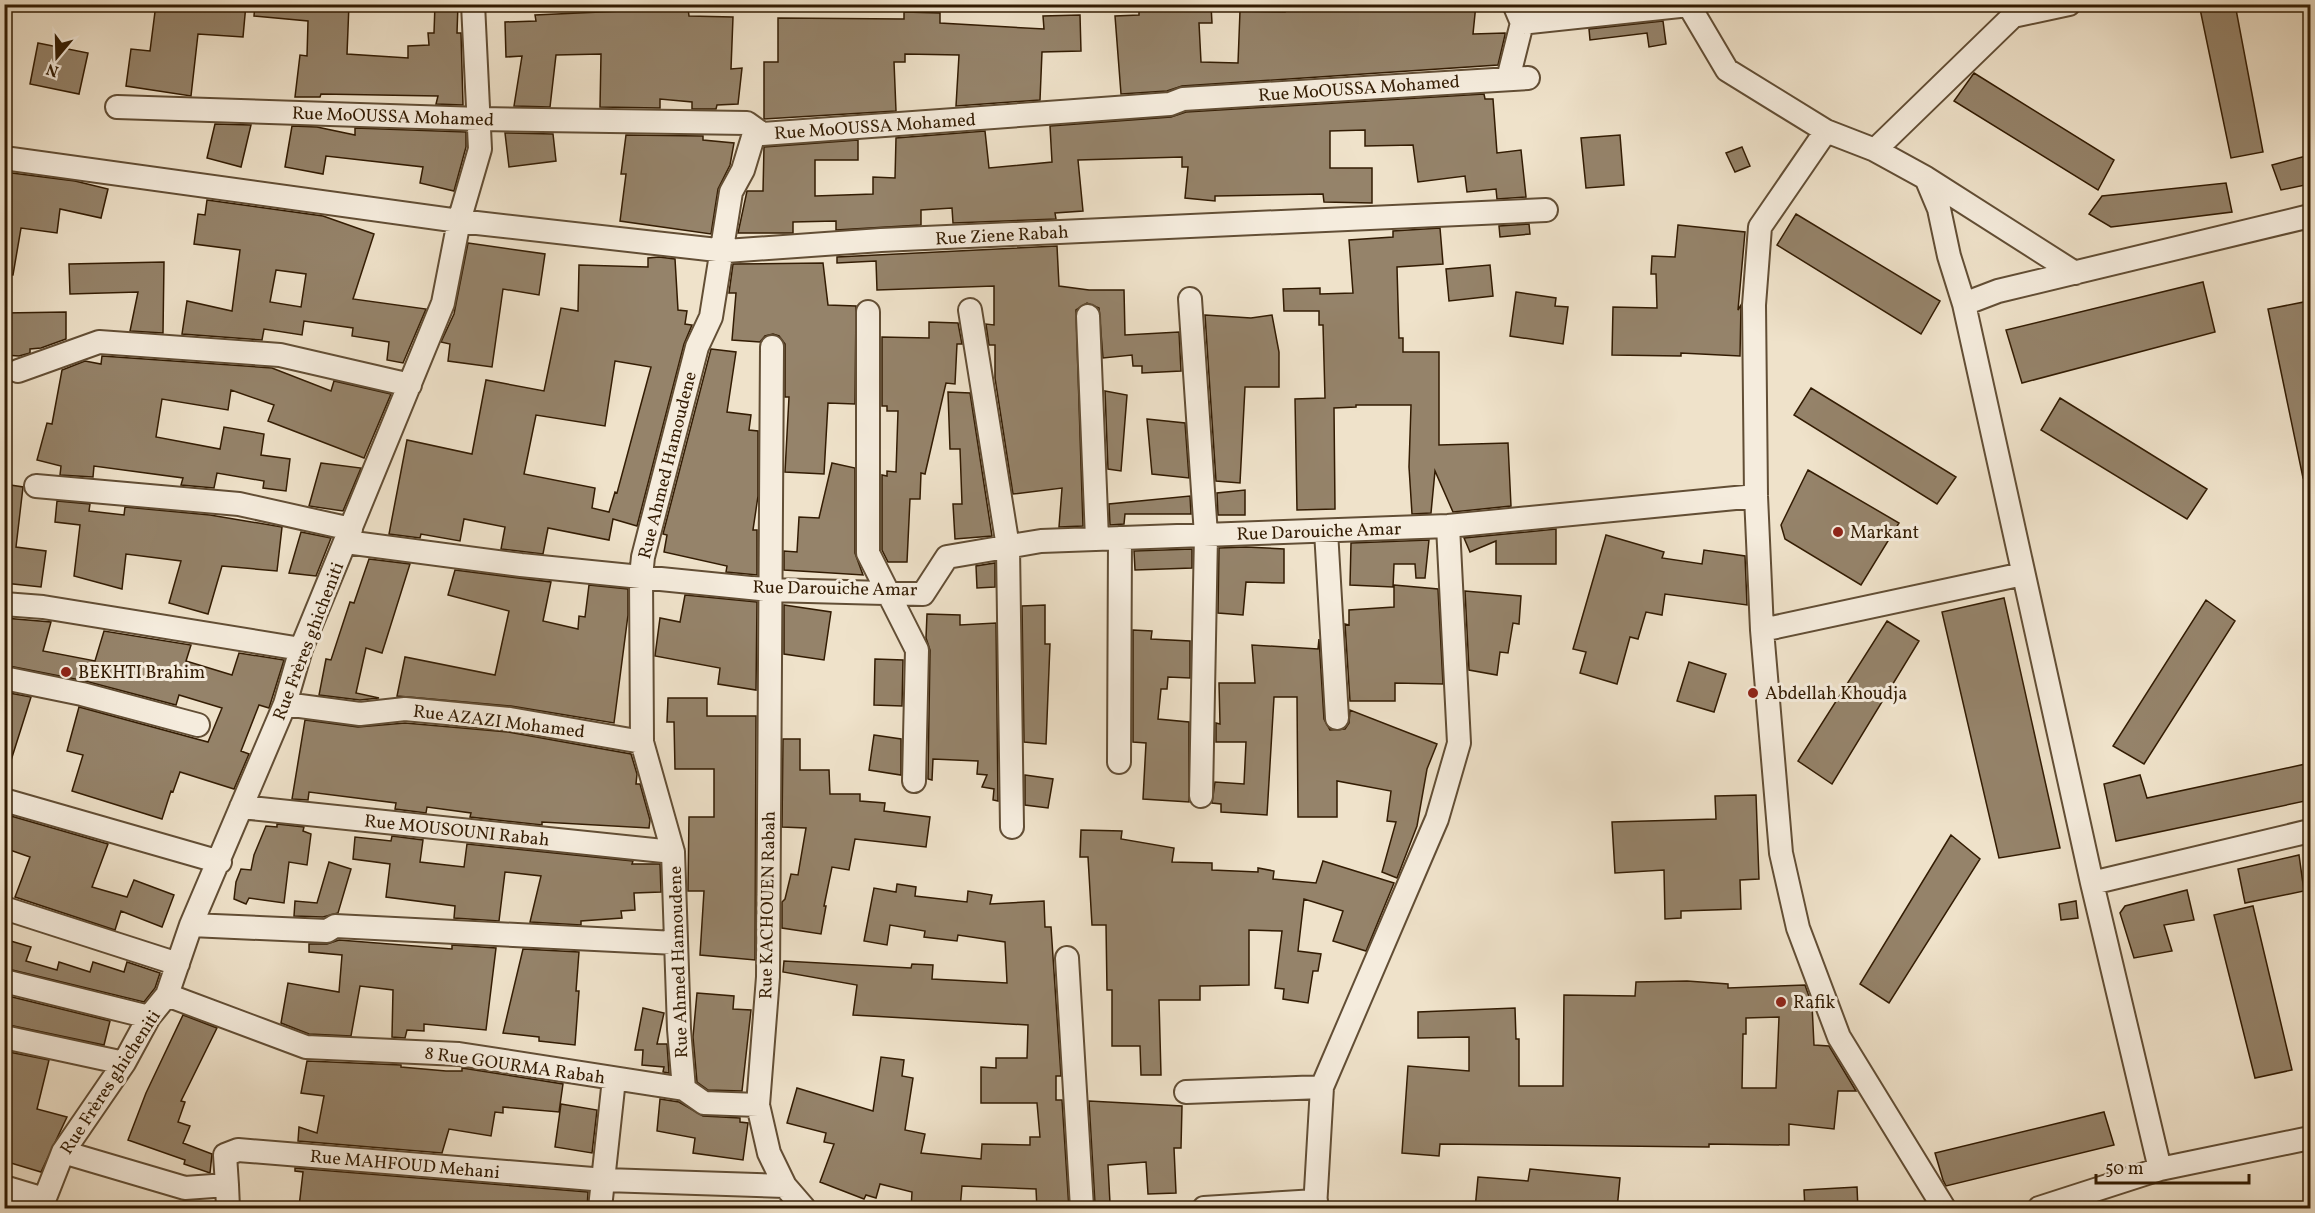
<svg xmlns="http://www.w3.org/2000/svg" width="2315" height="1213" viewBox="0 0 2315 1213" font-family="Vollkorn,serif">
	<style>
		.building { fill: #95836a; stroke: #331c03; stroke-width: 1.5; fill-rule: evenodd }
		.lines { fill: none; stroke-linecap: round; stroke-linejoin: round }
		.minor-casing { stroke: #624e35; stroke-width: 26 }
		.minor { stroke: #f5ecdd; stroke-width: 22 }
		.poi-dot { fill: #8f2418; stroke: #f5ecdd; stroke-width: 2 }
		.labels { text-anchor: middle; stroke-width: 6; stroke-linejoin: round; paint-order: stroke }
		.street-label { font-size: 18px; fill: #331c03; stroke: #f5ecdd }
		.poi-label { font-size: 18px; fill: #331c03; stroke: #f5ecdd; text-anchor: start }
	</style>
	<rect width="100%" height="100%" fill="#efe2ca"/>
	<filter id="stains"><feTurbulence type="fractalNoise" baseFrequency=".00333" numOctaves="4"/><feColorMatrix values="0 0 0 0 .2 0 0 0 0 .09 0 0 0 0 .02 0 0 0 .5 -.17"/></filter>
	<radialGradient id="worn" r=".72"><stop offset=".6" stop-color="#630" stop-opacity="0"/><stop offset="1" stop-color="#630" stop-opacity=".3"/></radialGradient>
	<path class="building" d="M156 4H246L243 37 198 34 191 96 126 86 131 49 150 51Z
		M255 4H349L347 54 408 58V46L429 45 428 33H434L435 4H458L457 33H461L463 105 436 104 438 96 321 94 320 97H295L300 55 307 56 308 21 254 16Z
		M1139 4 1211 5 1212 23H1199L1201 62 1238 63 1240 11 1285 12 1284 4H1476L1473 34 1505 33V35L1498 65 1182 86 1167 91 1121 94 1115 16 1139 15Z
		M2199 4H2235L2263 152 2231 158Z
		M688 8 689 16 733 17 731 69 742 68 738 104 717 105 716 109H692V102L660 99V108L600 107 601 54 556 55 550 107 514 106 522 56 506 57 505 22 536 21 535 15Z
		M904 12 940 13V23L1044 29 1043 16 1080 15 1081 51 1042 52 1040 100 956 106 959 55 905 54V62H894L896 111 764 119V62H778V18L904 19Z
		M1663 21 1666 44 1649 47 1647 33 1590 40 1589 29Z
		M38 43 88 53 79 94 30 84Z
		M1974 73 2114 160 2098 190 1954 101Z
		M1484 94 1485 99H1493L1497 153 1521 150 1526 197 1497 199 1496 189 1467 192 1465 176 1418 182 1413 145 1365 146V130L1330 131V168H1372V203L1324 202 1323 194 1215 196V201L1185 198 1188 167H1182V157L1078 160 1083 211 1055 213 1056 219 953 223 952 208 921 210V225L836 230V221L793 222V233H738L747 191H763L764 147 858 140V160H815V196L873 194V177L895 178 896 138 985 131 989 168 1052 162 1050 126 1171 117 1186 112Z
		M215 124 251 125 241 167 207 158Z
		M292 126 317 127 355 135V128L466 132V147L454 191 420 183 423 167 326 156 323 174 285 167Z
		M505 133 553 134 556 161 509 167Z
		M626 135 703 136V140L734 143 730 165 718 189 711 234 620 221 626 174H621Z
		M1620 135 1624 185 1586 188 1581 138Z
		M1742 147 1750 166 1735 172 1726 153Z
		M2310 155V184L2281 190 2272 165Z
		M4 172 75 181 108 189 101 218 60 209 57 233 21 228 13 275 4 274Z
		M2226 183 2232 212 2111 227 2089 214 2102 196Z
		M207 200 323 216 374 234 353 299 426 309 403 363 387 360 389 342 352 336 353 328 304 321 302 335 264 329 262 340 182 334 187 301 232 311 240 250 194 244 198 214 205 215ZM276 270 306 274 301 307 270 302Z
		M1796 214 1940 301 1921 334 1777 245Z
		M1529 224 1530 234 1500 237 1499 226Z
		M1678 225 1745 232 1738 310 1741 305 1740 356 1681 353V356L1612 355 1613 307 1657 308 1656 274H1651L1652 256 1675 257Z
		M1440 228 1443 264 1397 267 1399 338H1403V352H1439V445L1508 443 1511 506 1453 512 1435 471 1431 513 1412 514 1409 467 1411 405H1356V407L1334 408 1335 509 1297 510 1295 399 1325 398 1323 325H1319V311H1284L1283 289 1320 288V294L1353 293 1349 240 1393 237V231Z
		M468 243 545 254 539 295 503 289 492 367 448 361 450 344 441 342 454 314Z
		M1057 246 1059 286 1089 290H1124L1125 335 1179 332 1181 371 1142 373V366H1133L1132 355 1103 358 1099 308 1087 303 1076 310 1083 526 1059 527 1062 488 1013 494 995 378V345H989L986 324 994 325V286L877 290 876 261 837 263V257Z
		M659 257 675 259 678 310 687 311 685 324 692 325 684 344 637 526 613 519 609 540 548 528 543 554 501 549 505 527 464 519 460 541 421 534 420 538 389 534 407 440 472 454 486 380 544 391 561 308 578 311 579 265 648 267V258ZM615 361 651 367 617 493 615 492 609 512 592 508 595 488 524 474 536 415 605 426Z
		M164 262 163 333 130 331 138 292 70 294 69 264Z
		M823 263 828 305 856 306 855 404 828 403 824 474 785 472 789 397H785V344L779 336 773 334 765 336 760 342 732 340 736 293H729L733 264Z
		M1490 265 1493 296 1449 301 1446 269Z
		M2203 282 2215 332 2022 383 2006 330Z
		M1516 292 1556 298 1555 306 1568 307 1563 344 1510 336Z
		M2304 302 2310 333V477L2303 478 2268 309Z
		M66 312V339L41 348 30 349V353L19 356 4 355V313Z
		M1205 315 1251 318 1272 315 1279 352V387H1245L1240 483 1216 481Z
		M929 322 958 323 962 344H957L955 384 946 383 925 474 921 473 920 499H910L907 562H888L882 550V475L887 476V471L896 472 898 411H887V406H882V337L929 338Z
		M711 349 736 352 727 412 751 415 749 430 758 431V496L753 530H757V575L726 572 727 566 664 552 667 535 663 534Z
		M102 356 272 368 331 391 334 381 391 394 364 458 268 421 274 405 231 390 228 410 162 399 156 437 220 449 224 427 264 434 261 455 290 459 286 491 263 488 264 481 217 473 214 488 181 485 183 478 94 466 93 477 60 475 61 466 37 460 47 423 52 424 62 370 85 361 101 364Z
		M1811 388 1956 477 1937 504 1794 415Z
		M1105 391 1127 395 1121 471 1108 469Z
		M948 392 970 393 992 536 955 539 953 504H962L960 449H950Z
		M2060 398 2207 489 2187 519 2041 430Z
		M1147 419 1185 423 1189 478 1152 474Z
		M321 463 361 468 343 511 309 506Z
		M832 463 855 468V553L863 575 784 570V551L797 552 799 517 819 518Z
		M1808 470 1899 523 1861 585 1785 539 1781 525Z
		M4 484 23 487 16 547 46 551 41 587 4 583Z
		M1245 490V515H1218L1217 493Z
		M1190 496 1191 514H1125L1124 524 1110 525 1109 504Z
		M57 501 90 504 89 511 124 515 125 507 210 515 282 527 277 571 222 566 208 614 169 603 181 561 126 554 122 589 74 576 80 525 55 522Z
		M1556 529V564H1496V541L1470 552 1464 538Z
		M301 532 331 538 316 576 289 573Z
		M1606 535 1664 552 1662 558 1702 564 1704 550 1745 556 1747 605 1665 594 1662 615 1646 612 1638 639 1630 637 1617 684 1580 673 1586 652 1573 649Z
		M1429 540 1425 578H1416L1415 564H1394L1393 587 1350 585 1351 543Z
		M1246 547 1284 549V583L1246 582 1243 615 1218 613 1219 548Z
		M1192 549V568L1135 570 1134 551Z
		M369 559 410 564 382 653 366 648 356 693 379 698 360 700 319 695 326 659 331 660 350 602 354 603Z
		M995 563V587L977 588 976 566Z
		M455 570 551 582 543 621 578 629 579 616 585 617 589 585 628 589V615L614 723 511 706 397 696 405 657 495 675 509 611 448 595Z
		M1394 585 1438 589 1443 684 1395 683V701H1350L1345 624 1349 625V610L1394 607Z
		M1465 591 1521 596 1519 624 1513 623 1508 653 1500 652 1497 675 1469 670Z
		M685 595 757 602 756 690 718 684 720 668 655 656 660 618 680 622Z
		M2004 598 2060 848 1999 858 1942 612Z
		M2206 600 2235 621 2144 764 2113 746Z
		M784 605 831 612 824 660 784 654Z
		M1045 605V644H1050L1046 744 1024 742 1022 606Z
		M927 614 960 615V625L996 623 998 801 993 800 994 789 982 787 987 775 977 774 978 761 933 759 932 780 928 779 930 650 926 638Z
		M4 618 51 622 43 651 95 661 104 631 191 645 186 661 232 675 239 653 284 660 269 708 259 705 241 751 249 754 234 789 180 772 173 792 171 791 162 819 72 791 83 755 67 751 79 707 208 742 222 708 179 695 176 705 85 681 4 665Z
		M1887 621 1919 641 1832 784 1798 761Z
		M1133 630 1152 631 1151 639 1190 641V678L1168 677 1167 689H1161L1158 719 1189 722V802L1143 799 1146 743 1133 742Z
		M1319 639 1324 719 1330 730 1345 729 1349 723 1350 710 1437 744 1427 769 1417 826 1397 878 1382 872 1396 822 1387 821 1391 791 1337 781V817H1298L1297 697H1274L1267 815 1221 812V804L1212 803 1215 782 1244 784 1246 742H1216V723L1220 724 1219 683H1255L1252 645 1318 649Z
		M875 659 903 660 902 706 874 705Z
		M1689 662 1726 674 1714 712 1677 701Z
		M4 692 31 697 8 770 4 769Z
		M668 698H707V716H756L755 960 700 955 704 891H688L689 817H714V769H675L674 722H667Z
		M305 720 358 727 405 723 508 732 631 754 637 774 636 784H640L650 820 649 828 542 822V825L470 817 471 813 427 807 426 813 395 809 396 803 309 792 308 800 292 799Z
		M874 735 901 739V775L869 770Z
		M783 739H800V770H829L830 794H860V801L885 803 884 811 930 817 926 847 855 839 849 870 832 867 824 906H826L821 934 782 928V902L785 899 791 874 798 875 806 828 782 827Z
		M2310 763V800L2116 841 2104 784 2140 775 2147 798Z
		M1025 775 1053 779 1048 808 1025 805Z
		M1756 795 1759 879 1740 880 1741 909 1681 911V918L1665 919 1664 870 1615 873 1612 822 1716 819 1715 796Z
		M4 814 108 844 92 887 127 897 134 880 174 895 162 927 121 911 115 930 15 897 30 857 4 848Z
		M277 824 304 827 303 831 311 834 307 865 289 862 284 903 249 898 246 904 234 899 236 882 241 869 251 870 254 855 266 826 277 827Z
		M1081 830 1122 831 1121 839 1174 848 1172 862 1212 863V870L1258 872V868L1274 871 1273 879 1316 883 1323 861 1394 883 1366 951 1333 941 1343 911 1304 899 1298 951 1321 954 1318 971H1313L1308 1003 1283 999 1284 989 1275 988 1282 931 1249 930V985L1200 986V1000H1159L1161 1075H1141L1140 1046H1112V990H1107L1106 925H1092L1088 857H1080Z
		M1951 835 1980 859 1889 1003 1860 984Z
		M392 836 423 840 420 862 464 867 467 844 633 861 632 864H660L661 892 634 893 635 910 621 911 622 918 581 921V925L530 922 541 876 505 872 499 921 454 918 455 906 386 897 390 864 353 859 355 837 391 841Z
		M2299 855 2304 891 2245 903 2238 869Z
		M329 862 351 869 338 913 323 917 294 916 295 901 317 903Z
		M897 884 916 887 915 896 967 902 968 891 992 895 990 904 1044 901 1045 927H1051L1061 1076H1056V1100H1062L1069 1209H1037L1036 1189 962 1186 960 1209H911L912 1192 880 1184 876 1198 866 1195 864 1199 820 1182 834 1144 824 1142 826 1133 787 1123 797 1088 873 1111 881 1057 904 1060 902 1076 913 1078 905 1130 925 1134 921 1153 981 1159 982 1144 1030 1145V1137H1040L1037 1103H981V1067L996 1068V1058H1027L1028 1025 853 1015 857 985 783 972 784 961 911 968 912 964 933 965 932 979 1007 983 1005 942 958 935 957 941 924 937 925 931 890 925 887 945 864 941 874 888 896 892Z
		M2187 890 2194 920 2164 925 2172 951 2134 958 2120 913 2125 906Z
		M2076 901 2078 918 2061 920 2059 904Z
		M2253 906 2292 1070 2255 1078 2214 915Z
		M4 939 31 947 26 961 57 970 59 962 90 972 93 962 124 972 127 962 160 973 155 988 144 1002 4 968Z
		M339 940 452 949V945L496 948 486 1030 424 1024V1031L407 1030 405 1038 392 1037 393 990 360 986 351 1036 309 1034 281 1023 288 983 339 992 342 955 309 952V944H327Z
		M523 949 579 952 576 991H579L575 1045 539 1041V1037L503 1033Z
		M1687 981 1728 984V988L1805 985 1812 1005 1814 1045 1829 1046 1856 1091H1838L1834 1129 1789 1124V1145L1709 1144V1147L1440 1144 1439 1156 1402 1153 1408 1066 1469 1071V1037L1418 1038V1012L1515 1008 1516 1039H1519V1086H1563L1564 995 1635 996 1636 982ZM1779 1017 1776 1088H1742L1743 1034H1746V1018Z
		M697 993 734 996 733 1009 751 1010 742 1091 708 1090 697 1082 693 1037Z
		M4 995 110 1021 104 1045 4 1024Z
		M643 1008 664 1013 657 1044H667L669 1073 663 1072 664 1067 642 1065 643 1050H635Z
		M183 1015 217 1028 181 1101 185 1102 178 1122 190 1126 183 1143 212 1154 210 1173 184 1164 185 1160 128 1140 146 1093Z
		M4 1051 49 1060 37 1109 67 1117 41 1172 4 1161Z
		M307 1061 401 1065V1067L446 1071H462V1068L563 1084 559 1112 503 1107V1113L495 1112 491 1136 449 1129 442 1153 298 1141 299 1127 317 1133 324 1096 301 1093Z
		M660 1099 679 1102 703 1116 740 1118V1122L748 1123 743 1160 693 1153 695 1138 657 1131Z
		M1089 1101 1182 1106 1181 1148H1174L1176 1193 1148 1194 1146 1162 1108 1165 1110 1203 1095 1204Z
		M561 1104 597 1110 592 1153 555 1147Z
		M2104 1112 2114 1145 1946 1186 1943 1180 1935 1153Z
		M295 1168 588 1192 587 1209H538L517 1205V1209H309L299 1207 303 1172 295 1171Z
		M1530 1169 1620 1178 1617 1209H1475L1478 1177 1528 1181Z
		M1857 1187 1858 1209H1805L1804 1190Z"/>
	<g class="lines">
		<g class="minor-casing">
			<path id="minor" d="M1514 4 1522 23 1689 5
				M1688 4 1727 70 1826 131
				M1508 79 1522 23
				M117 107 480 119 747 123 762 134 1170 104 1183 99 1528 78
				M1875 150 1926 178 1939 209 1949 256 1964 304 1998 291 2310 216
				M4 158 459 221 726 251 881 240 1546 210
				M1926 178 2075 273
				M1190 299 1206 535 1201 796
				M1964 304 2092 883 2160 1169
				M970 310 1008 547 1012 827
				M868 312V553L917 650 914 781
				M1088 316 1097 539
				M772 347 768 977 758 1105 769 1153 785 1186 804 1208
				M18 371 99 342 280 355 410 385
				M36 486 239 504 351 529
				M1326 531 1337 718
				M346 542 521 565 770 590 923 594 947 557 1041 541 1448 526 1756 496
				M4 604 43 607 301 649
				M1762 630 2023 574
				M4 678 82 694 198 725
				M285 704 360 714 405 709 510 719 642 742
				M1119 762 1120 538
				M4 800 220 862
				M241 807 673 852
				M2092 883 2310 831
				M4 908 178 964
				M191 925 327 931 335 926 676 943
				M1067 958 1082 1208
				M4 981 149 1017
				M167 995 306 1047 459 1054 684 1089 704 1103 758 1105
				M4 1037 124 1063
				M684 1089 679 1029 673 852 642 742 641 576 643 557 697 347 711 317 731 192 743 170 753 137
				M1186 1092 1322 1087
				M63 1152 185 1188 227 1185 225 1155 238 1150 605 1180 785 1186
				M227 1185 228 1208
				M4 1187 44 1199
				M41 1208 63 1152 124 1063 149 1017 167 995 191 925 285 704 301 649 443 303 459 221 480 149 473 4
				M600 1208 614 1079
				M1204 1208 1316 1201
				M1315 1208 1322 1087 1437 819 1459 743 1448 526
				M1944 1208 1839 1037 1798 928 1781 853 1762 630 1756 496 1754 305 1760 227 1826 131 1875 150 2013 16 2069 4
				M2039 1208 2160 1169 2310 1138"/>
		</g>
		<use href="#minor" class="minor"/>
	</g>
	<g class="poi-dot">
		<circle cx="1838" cy="532" r="6"/>
		<circle cx="66" cy="672" r="6"/>
		<circle cx="1753" cy="693" r="6"/>
		<circle cx="1781" cy="1002" r="6"/>
	</g>
	<g class="labels">
		<g class="street-label">
			<text transform="translate(1359 88) rotate(-4)" y="6">Rue MoOUSSA Mohamed</text>
			<text transform="translate(393 116) rotate(2)" y="6">Rue MoOUSSA Mohamed</text>
			<text transform="translate(875 126) rotate(-4)" y="6">Rue MoOUSSA Mohamed</text>
			<text transform="translate(1002 235) rotate(-3)" y="6">Rue Ziene Rabah</text>
			<text transform="translate(667 465) rotate(-76)" y="6">Rue Ahmed Hamoudene</text>
			<text transform="translate(1319 531) rotate(-2)" y="6">Rue Darouiche Amar</text>
			<text transform="translate(835 588) rotate(1)" y="6">Rue Darouiche Amar</text>
			<text transform="translate(308 641) rotate(-69)" y="6">Rue Frères ghicheniti</text>
			<text transform="translate(499 721) rotate(7)" y="6">Rue AZAZI Mohamed</text>
			<text transform="translate(457 830) rotate(6)" y="6">Rue MOUSOUNI Rabah</text>
			<text transform="translate(767 905) rotate(-89)" y="6">Rue KACHOUEN Rabah</text>
			<text transform="translate(678 962) rotate(-92)" y="6">Rue Ahmed Hamoudene</text>
			<text transform="translate(515 1065) rotate(8)" y="6">8 Rue GOURMA Rabah</text>
			<text transform="translate(110 1082) rotate(-57)" y="6">Rue Frères ghicheniti</text>
			<text transform="translate(405 1164) rotate(5)" y="6">Rue MAHFOUD Mehani</text>
		</g>
		<g class="poi-label">
			<text x="1850" y="538">Markant</text>
			<text x="78" y="678">BEKHTI Brahim</text>
			<text x="1765" y="699">Abdellah Khoudja</text>
			<text x="1793" y="1008">Rafik</text>
		</g>
	</g>
	<rect width="2315" height="1213" fill="none" stroke="#efe2ca" stroke-width="24"/>
	<rect x="6" y="6" width="2303" height="1201" fill="none" stroke="#331c03" stroke-width="3"/>
	<rect x="12" y="12" width="2291" height="1189" fill="none" stroke="#331c03" stroke-width="1.5"/>
	<g transform="translate(57 57) rotate(199)" stroke="#f5ecdd" stroke-width="4.5" paint-order="stroke">
	<path d="M0-4.5L10 22L0 15L-10 22Z" fill="#331c03"/>
	<text y="-9" font-size="16" font-weight="bold" text-anchor="middle" fill="#331c03">N</text>
	</g>
	<path d="M2096 1174v9h153v-9" fill="none" stroke="#331c03" stroke-width="3"/>
	<text x="2105" y="1174" font-size="18" fill="#331c03" stroke="#f5ecdd" stroke-width="4.5" paint-order="stroke">50 m</text>
	<rect width="100%" height="100%" filter="url(#stains)"/>
	<rect width="100%" height="100%" fill="url(#worn)"/>
</svg>
